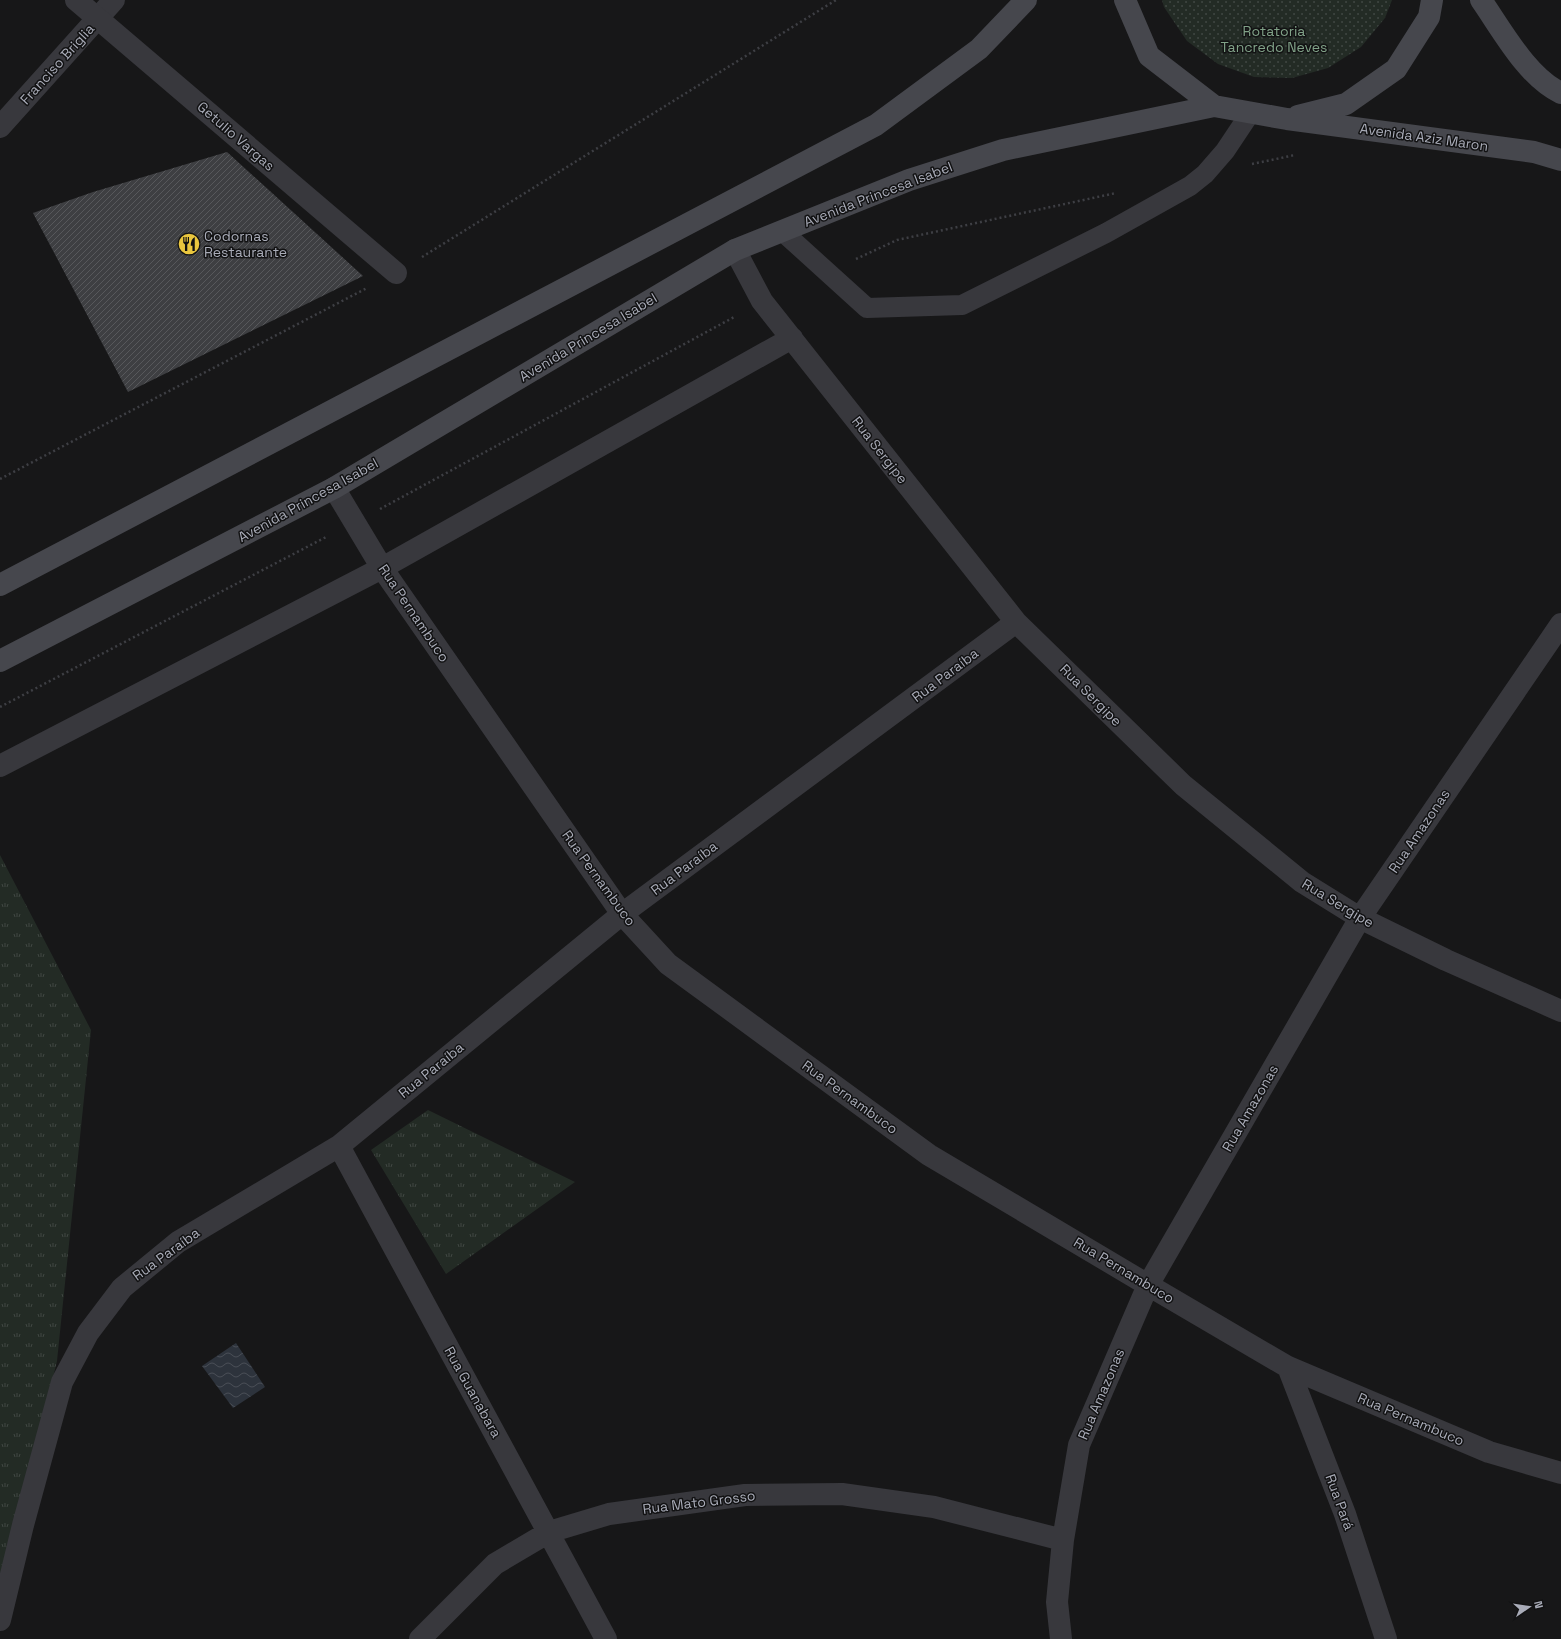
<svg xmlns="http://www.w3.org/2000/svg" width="1561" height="1639" viewBox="0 0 1561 1639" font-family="'Space Grotesk',sans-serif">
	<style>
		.grass { fill: url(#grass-tufts) }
		.garden { fill: url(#garden-dots) }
		.water { fill: url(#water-waves) }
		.building { fill: url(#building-hatch) }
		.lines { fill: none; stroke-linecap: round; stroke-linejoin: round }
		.path { stroke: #3e3f44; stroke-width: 2.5; stroke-dasharray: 2 3; stroke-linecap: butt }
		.service { stroke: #38383d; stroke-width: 20 }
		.minor { stroke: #38383d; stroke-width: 22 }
		.tertiary { stroke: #38383d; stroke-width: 22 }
		.secondary { stroke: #46474d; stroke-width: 22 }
		.labels { text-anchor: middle; stroke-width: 3; stroke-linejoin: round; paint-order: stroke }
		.park-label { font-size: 14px; fill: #81a288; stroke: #121213 }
		.street-label { font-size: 14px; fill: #a9acb8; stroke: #121213 }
		.poi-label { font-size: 14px; fill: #a9acb8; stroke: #121213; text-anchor: start }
	</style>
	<defs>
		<pattern id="grass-tufts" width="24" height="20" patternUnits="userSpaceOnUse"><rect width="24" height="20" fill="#232b25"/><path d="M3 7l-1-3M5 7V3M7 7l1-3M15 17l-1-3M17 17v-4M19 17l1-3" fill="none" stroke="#404743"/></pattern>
		<pattern id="garden-dots" width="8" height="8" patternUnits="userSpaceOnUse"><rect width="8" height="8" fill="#232b25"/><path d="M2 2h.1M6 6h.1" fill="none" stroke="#404743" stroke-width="1.8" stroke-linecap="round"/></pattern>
		<pattern id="water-waves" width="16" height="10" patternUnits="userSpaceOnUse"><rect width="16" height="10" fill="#2d333c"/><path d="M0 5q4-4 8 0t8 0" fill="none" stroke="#494e56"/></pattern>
		<pattern id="building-hatch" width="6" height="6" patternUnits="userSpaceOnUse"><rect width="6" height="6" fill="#3e3f42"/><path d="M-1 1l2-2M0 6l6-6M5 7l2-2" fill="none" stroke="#57585b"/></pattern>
	</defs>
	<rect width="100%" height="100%" fill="#171718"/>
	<path class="grass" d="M0 855 91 1030 57 1361 0 1595Z
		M428 1110 575 1182 446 1274 371 1150Z"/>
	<path class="garden" d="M1162 0H1392L1385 18 1361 47 1328 68 1292 78 1254 77 1218 64 1187 41 1164 7Z"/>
	<path class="water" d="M236 1343 265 1387 233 1408 202 1366Z"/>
	<path class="building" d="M227 152 363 276 128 392 33 213 93 192Z"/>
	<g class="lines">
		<path class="path" d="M1252 164 1295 155
			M422 257 836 0
			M856 259 897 240 1116 193
			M0 479 367 288
			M380 509 736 316
			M0 707 328 536"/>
		<path class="service" d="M782 231 867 308 962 305 1106 233 1190 186 1205 174 1225 151 1251 112"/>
		<path class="minor" d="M0 127 114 0
			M735 250 762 301 1016 622 1183 785 1302 882 1360 918 1446 960 1561 1011
			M334 488 382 568 622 914 668 964 929 1155 1148 1285 1288 1367 1489 1452 1561 1473
			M0 766 382 568 792 338
			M339 1146 606 1639
			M1288 1367 1345 1514 1386 1639
			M0 1620 23 1525 62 1382 88 1333 122 1288 178 1242 339 1146 622 914 1016 622
			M420 1639 495 1564 549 1532 609 1514 745 1495 842 1494 934 1507 1063 1540
			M1061 1639 1057 1602 1063 1540 1079 1445 1148 1285 1360 918 1561 624"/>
		<path class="tertiary" d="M76 0 396 273"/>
		<path class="secondary" d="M1125 0 1149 56 1214 106 1287 119 1534 152 1561 160
			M1481 0C1502 30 1527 77 1561 93
			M1298 116 1346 104 1396 69 1429 17 1432 0
			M0 585 876 125 979 49 1026 0
			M0 661 334 488 735 250 909 180 1003 150 1214 106"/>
	</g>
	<defs>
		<g id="restaurant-disc" transform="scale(1.15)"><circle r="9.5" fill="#e9c63e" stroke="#121213"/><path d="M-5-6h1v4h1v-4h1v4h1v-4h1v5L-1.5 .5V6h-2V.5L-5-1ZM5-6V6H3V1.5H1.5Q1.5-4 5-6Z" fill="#111"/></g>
	</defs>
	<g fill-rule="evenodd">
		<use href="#restaurant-disc" x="189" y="244"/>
	</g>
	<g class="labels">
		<g class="park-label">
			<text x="1274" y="36">Rotatoria<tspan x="1274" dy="16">Tancredo Neves</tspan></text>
		</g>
		<g class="street-label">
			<text transform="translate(57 64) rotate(-48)" y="5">Franciso Briglia</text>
			<text transform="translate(236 136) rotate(41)" y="5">Getulio Vargas</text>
			<text transform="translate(1424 137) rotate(8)" y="5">Avenida Aziz Maron</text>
			<text transform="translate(878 194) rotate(-21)" y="5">Avenida Princesa Isabel</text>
			<text transform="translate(588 337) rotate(-31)" y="5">Avenida Princesa Isabel</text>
			<text transform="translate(880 450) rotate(52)" y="5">Rua Sergipe</text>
			<text transform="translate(308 500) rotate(-29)" y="5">Avenida Princesa Isabel</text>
			<text transform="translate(414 613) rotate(56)" y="5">Rua Pernambuco</text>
			<text transform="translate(945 675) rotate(-37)" y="5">Rua Paraíba</text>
			<text transform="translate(1091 695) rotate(45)" y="5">Rua Sergipe</text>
			<text transform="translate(1419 831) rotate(-56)" y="5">Rua Amazonas</text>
			<text transform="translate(684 868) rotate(-37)" y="5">Rua Paraíba</text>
			<text transform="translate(599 878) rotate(54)" y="5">Rua Pernambuco</text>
			<text transform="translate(1338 903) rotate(31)" y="5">Rua Sergipe</text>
			<text transform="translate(431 1070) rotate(-39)" y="5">Rua Paraíba</text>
			<text transform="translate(850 1097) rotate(36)" y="5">Rua Pernambuco</text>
			<text transform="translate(1250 1108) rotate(-60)" y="5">Rua Amazonas</text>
			<text transform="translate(166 1254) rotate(-36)" y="5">Rua Paraíba</text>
			<text transform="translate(1124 1270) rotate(31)" y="5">Rua Pernambuco</text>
			<text transform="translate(473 1392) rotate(61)" y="5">Rua Guanabara</text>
			<text transform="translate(1101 1394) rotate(-67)" y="5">Rua Amazonas</text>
			<text transform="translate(1411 1419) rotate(23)" y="5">Rua Pernambuco</text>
			<text transform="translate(699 1502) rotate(-7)" y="5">Rua Mato Grosso</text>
			<text transform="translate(1340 1502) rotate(70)" y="5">Rua Pará</text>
		</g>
		<g class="poi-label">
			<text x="204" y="241">Codornas<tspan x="204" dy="16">Restaurante</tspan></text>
		</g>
	</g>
	<g transform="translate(1529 1607) rotate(77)" stroke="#121213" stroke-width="3" paint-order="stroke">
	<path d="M0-3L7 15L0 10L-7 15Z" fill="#a9acb8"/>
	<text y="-6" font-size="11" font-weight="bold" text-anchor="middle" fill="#a9acb8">N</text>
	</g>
</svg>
